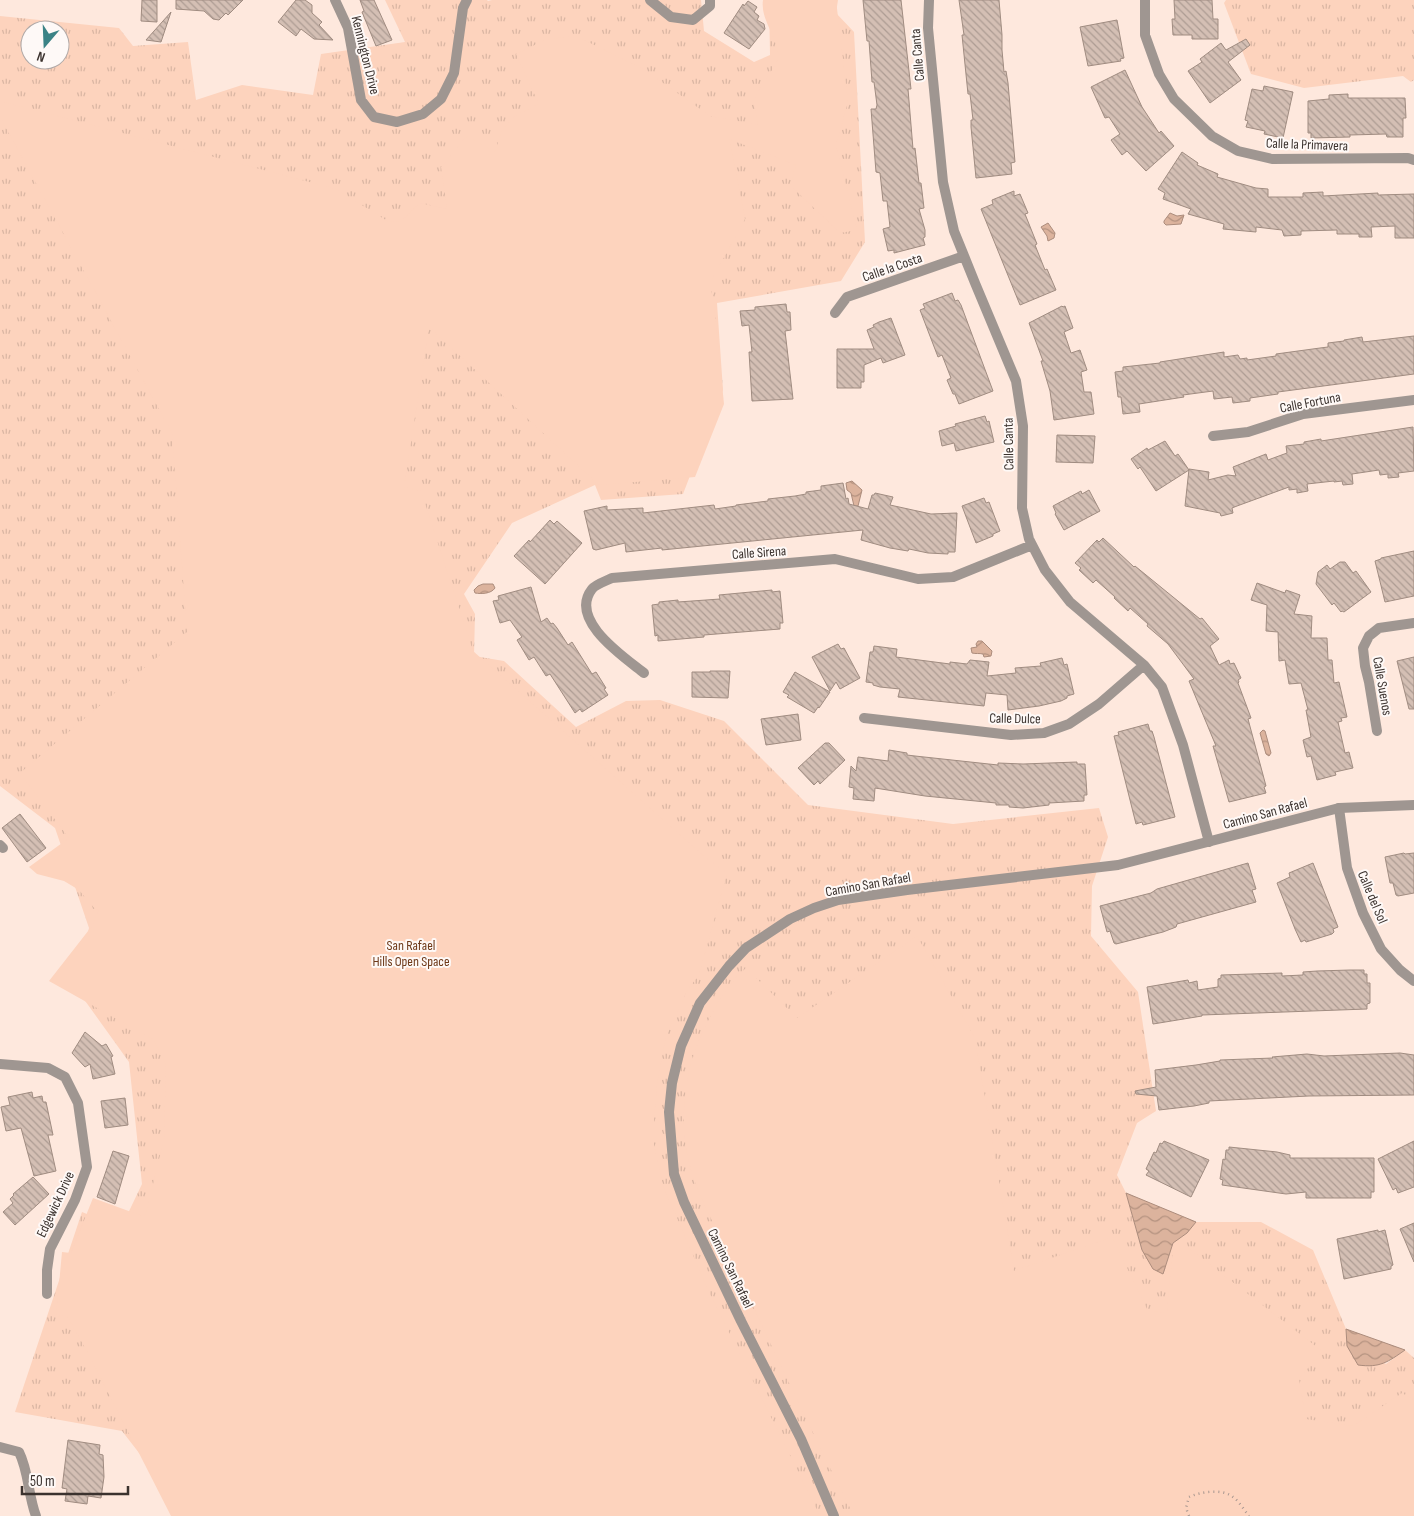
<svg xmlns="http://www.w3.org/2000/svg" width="1414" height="1516" viewBox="0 0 1414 1516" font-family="'Sofia Sans Condensed',sans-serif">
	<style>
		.grass { fill: url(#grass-tufts); fill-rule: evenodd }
		.green { fill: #fdd3bd }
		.water { fill: url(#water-waves); stroke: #ac8c7c }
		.building { fill: url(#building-back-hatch); stroke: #a08c81 }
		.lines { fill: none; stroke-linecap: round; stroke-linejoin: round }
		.path { stroke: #a89790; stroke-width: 2.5; stroke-dasharray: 1 4; stroke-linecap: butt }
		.minor { stroke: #9f9691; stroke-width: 10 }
		.tertiary { stroke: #9f9691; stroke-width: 10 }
		.labels { text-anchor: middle; stroke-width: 4; stroke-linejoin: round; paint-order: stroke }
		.street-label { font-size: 14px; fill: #3b322e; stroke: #fef9f7 }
		.park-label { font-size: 14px; fill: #6e3919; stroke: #fef9f7 }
	</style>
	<defs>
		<pattern id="grass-tufts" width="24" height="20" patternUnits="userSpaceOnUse" patternTransform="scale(1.25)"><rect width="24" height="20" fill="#fdd3bd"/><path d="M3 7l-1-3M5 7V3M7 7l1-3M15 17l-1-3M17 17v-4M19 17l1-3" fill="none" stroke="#dab6a3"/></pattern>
		<pattern id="water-waves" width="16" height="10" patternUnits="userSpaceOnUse" patternTransform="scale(1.25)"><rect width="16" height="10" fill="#dcb39d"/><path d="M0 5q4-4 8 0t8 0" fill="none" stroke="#b49280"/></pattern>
		<pattern id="building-back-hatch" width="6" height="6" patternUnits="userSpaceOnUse" patternTransform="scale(1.25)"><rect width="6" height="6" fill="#d4bfb4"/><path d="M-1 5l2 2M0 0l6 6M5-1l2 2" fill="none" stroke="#ad9c93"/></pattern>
	</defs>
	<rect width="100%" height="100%" fill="#fee8dd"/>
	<path class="grass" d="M385 0H487L488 1 492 0H701L704 31 754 62 770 55 769 0H838L836 13 854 32 865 242 841 281 717 303 723 390 683 494 601 500 595 485 512 523 464 594 475 614 474 656 504 661 576 727 626 701 660 700 724 721 808 805 953 824 1099 808 1108 837 1092 886 1091 936 1138 992 1156 1111 1137 1123 1117 1175 1126 1193 1142 1250 1167 1262 1173 1243 1187 1233 1196 1222H1261L1313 1250 1346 1329 1347 1346 1386 1364 1405 1350 1414 1358V1516H188L122 1431 15 1412 82 1212 121 1228 142 1184 129 1062 73 984 89 928 55 828 0 786V16L119 28 133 46 188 42 196 100 242 85 313 95 321 54 405 42ZM30 30H60V60H30Z
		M1226 0H1414V80L1411 82 1403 76 1304 88 1251 74 1224 3Z"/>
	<path class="green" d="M763 0H836L848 102 836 145 857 230 840 233 790 185 796 165 729 139 745 219 710 283 714 305 724 404 695 477 599 485 429 327 404 487 421 491 473 651 705 857 727 873 699 975 688 989 666 1036 657 1084 654 1121V1145L663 1186 681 1227 707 1288 820 1516H171L89 1355 66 1314 56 1317 62 1252 71 1253 93 1198 145 1217 164 1139 166 1064 154 1040 49 981 92 926 99 910 95 909 79 890 64 881 37 874 29 867 69 838 20 773 187 632 172 433 0 117V101L336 189 389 222 401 221 420 203 447 209 441 167 467 136 495 152 502 130 515 116 538 104V102L516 54 543 41 574 35 643 69 710 116 758 125C757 118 754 110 755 102 756 85 779 68 778 55 777 36 760 19 763 0Z
		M917 936 975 1038 1014 1271 1112 1237 1148 1311 1167 1313 1174 1237 1322 1351 1299 1379 1306 1419 1353 1426 1402 1393 1414 1400V1516H854C813 1434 773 1350 735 1267 718 1230 692 1188 686 1148 679 1100 689 1052 714 1010 722 995 733 979 746 968L797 1018Z"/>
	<path class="water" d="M1170 213 1177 216 1184 215 1181 224 1166 225 1164 223V221Z
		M1048 223 1055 233 1054 238 1048 241 1047 236 1041 227Z
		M852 481 862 490 858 506H854L851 493 847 490 846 483Z
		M483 584H493L495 588C491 594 481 594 475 593L474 590 478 586Z
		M978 641H982L992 651 991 656 984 657 983 654C979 653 976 654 972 653L971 648 977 647 976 644Z
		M1263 730 1265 731 1271 753 1269 756 1266 754 1260 733Z
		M1126 1193 1196 1222 1187 1233 1173 1243 1163 1274 1153 1269 1142 1250Z
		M1346 1329 1405 1350C1388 1362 1380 1368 1358 1365L1347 1346Z"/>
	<path class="building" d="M142 0H157V22L141 21Z
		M176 0H243L228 15 226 13 219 20 213 19 204 11 176 9Z
		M296 0H305L312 5V13L322 22 319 25 333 40 314 39 301 29 296 36 278 22Z
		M360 0H374L392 40 376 46 362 12 364 11Z
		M863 0H901L911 89H908L913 149 915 148 919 183H921L924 208 919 209 925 230V237L923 238 925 245 894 253V250L888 251 883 229 890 227 887 201H883L880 173 876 172 871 109H876L877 105 874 82H872L869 41H867Z
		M959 0H999L1002 35V50L1004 72 1006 71 1008 83 1015 162 1011 163 1012 174 976 178 971 127V120H973L970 94H968L962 35H964Z
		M1174 0H1212L1213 19H1218V39H1192V35H1173L1172 19H1175Z
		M748 1 757 7 754 12 759 16 757 20 764 24 765 29 749 49 724 33 743 4 744 6Z
		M171 12 161 42 146 40Z
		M1117 20 1124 58 1120 59 1121 61 1088 66 1080 27Z
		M1246 39 1250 45 1228 62 1241 80 1210 103 1188 71 1202 62 1200 59 1221 43 1226 50Z
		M1125 70 1142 107 1159 133 1161 131 1174 146 1146 171 1127 151 1122 155 1111 140 1120 134 1109 117 1105 118 1091 87Z
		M1264 86 1293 92 1283 138 1264 134 1265 131 1246 127 1248 121 1245 120 1252 89 1263 91Z
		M1348 94V98H1405L1406 118H1403V137H1387L1386 134 1350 135V137L1311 138V133H1308V101L1329 99V95Z
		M1182 152 1198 163 1197 165 1218 174 1217 177 1256 188 1268 189V197H1303V193L1323 192V196L1378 193V195L1414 194V238H1395V226L1371 227 1372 237H1359V234H1337V230L1301 231V235L1284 236 1282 230 1256 227V232L1223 229 1224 224 1188 214 1191 209 1163 199 1165 193 1158 189Z
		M1014 191V196L1020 194 1028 213 1025 214 1037 244 1035 245 1045 270 1047 269 1056 290 1020 305 981 209 993 204 992 200Z
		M952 293 955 301 958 300 961 305 993 391 959 404 955 394H953L947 380 951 378 942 355 938 357 920 310 925 308 923 304Z
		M786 304 787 312H790L791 330 785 331 793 399 752 401 749 352H752L749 325 742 326 740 311 755 310V307Z
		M1062 306 1063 307 1065 306 1073 328 1064 332 1071 353 1080 350 1087 370 1081 372 1084 392H1091L1094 414 1054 420 1050 391 1041 361H1043L1029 323Z
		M891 318 905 355 883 363 881 358 864 365V382H861V388H837V349H874L867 330 874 327 873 325 879 322Z
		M1414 336V374L1278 392V394L1250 398V401L1233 403 1232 397 1214 399 1213 391 1183 395 1184 397 1139 404 1140 412 1123 414 1121 397H1118L1115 372 1123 371V367L1160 363V362L1224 352V357L1238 355 1240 359 1247 358V360L1276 356V354L1320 348 1328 347V343L1344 341V340L1362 337 1363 342Z
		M985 416 987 422 989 421 994 442 956 451 954 443 942 446 939 431 956 426 955 424Z
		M1413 427 1414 471 1398 473 1399 477 1388 478V474L1380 475 1379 470 1352 474 1353 484 1343 485 1342 481 1334 482V481L1307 484 1308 491 1297 493V489L1289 490V487L1237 506 1232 508 1233 513 1221 516 1220 513 1185 506 1189 469 1209 472 1208 480 1228 475 1236 476 1233 467 1266 454 1268 460 1287 453 1286 446 1304 444V442L1321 439V441Z
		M1057 435 1095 436 1093 463 1056 462Z
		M1165 441 1175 456 1178 454 1189 470 1156 491 1140 467 1138 469 1131 459 1147 448 1148 450Z
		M843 483 846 499 848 498 849 504 868 509 872 495H874L875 493 893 497 890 505 931 514 957 513 955 552H948V554L928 553 909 549 908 551 890 548 861 540 863 530 662 550V548L626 552 625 543 596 550 593 549 584 511 607 506V510L643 508V513L714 505 715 509 736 506V505L768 501V499L795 496 806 494V492L821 490V486Z
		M1089 490 1100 511 1064 530 1055 514 1056 513 1053 506 1081 491 1082 494Z
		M984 498 986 503 989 502 1000 531 993 534V536L976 543 962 506Z
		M550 520 554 524 557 521 582 543 545 584 514 556 529 540 530 542Z
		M1103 538 1134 567 1135 566 1200 619 1202 618 1219 639 1210 646 1219 665 1229 660 1230 664 1234 663 1241 678 1238 680 1239 682 1238 683 1251 718 1248 719 1266 786 1264 787 1266 793 1229 802 1213 746H1216L1189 681 1194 679 1168 644 1147 626 1148 624 1130 608 1128 611 1114 598 1115 597 1096 580 1093 583 1079 570 1081 568 1075 563 1097 540 1099 542Z
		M1414 551V596L1385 602 1375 561 1381 559V558Z
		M1340 562H1345L1353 573 1356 571 1371 592 1344 612 1342 611 1341 612 1334 603 1332 605 1316 584 1318 572 1327 565 1330 569Z
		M1257 583 1285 593 1286 590 1300 595 1294 614 1312 616 1311 638H1327L1328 660H1332L1334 683 1339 682 1347 717 1341 718 1342 721 1338 722 1345 753 1349 752 1353 768 1335 772 1336 775 1317 780 1311 756 1307 757 1303 740 1311 737 1306 710H1308L1301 683 1289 684 1285 660 1279 661 1278 632 1266 631 1267 605 1251 600Z
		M531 587 541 622 547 618 551 624 553 623 557 628 568 645 572 642 592 674 596 672 606 688 604 689 608 695 582 712 580 709 575 713 550 674 546 676 534 657 529 660 517 640 522 637 510 620 500 623 493 601 499 600 498 596Z
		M772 590V592L780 591 783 623H780V629L704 635V637L658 641V635L655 636 652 605 659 604V602L678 600V602L720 599 719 595Z
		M838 644 841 649 844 648 860 678 840 689 836 682 830 691 812 657Z
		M874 646 897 649 896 657 950 664V662L967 664 970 660 989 662 987 676 1016 673 1015 668 1041 666 1040 663 1062 658 1064 665 1067 664 1074 694 1067 696V698L1061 701 1039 706 1008 710 1007 695 986 693 984 706 898 697 900 689 880 687 873 685V683L866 682 870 652H873Z
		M1414 657V709H1409L1397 661Z
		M710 671H730L728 698 692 697V672H710Z
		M795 672 830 692 819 708 818 707 814 713 787 697 789 695 783 692Z
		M798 714 801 740 766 745 761 719Z
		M1148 724 1150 731H1152L1154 737 1175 817 1143 825 1142 822 1136 824 1114 736 1119 735 1118 732Z
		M825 743H829L845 760 820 784 818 781 814 785 798 768Z
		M889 750 907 753V755L915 756 998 765V763L1023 764 1077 762V764H1085L1087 795H1084V801L1049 803V805L1023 808 1009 807V805H996V803L925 796 875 788 874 801 853 799 854 788 849 787 851 766 856 771 858 757 888 761Z
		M20 814 46 848 27 862 2 828Z
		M1404 853 1405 854 1414 853V893L1398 896 1396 895 1393 883H1390L1385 857Z
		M1248 863 1256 889 1252 890 1256 902 1177 924 1176 927 1163 932 1116 944 1114 943 1110 931 1107 932 1100 906 1151 893 1157 889Z
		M1313 863 1338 927 1333 929 1334 932 1332 934 1306 942 1305 940 1301 942 1295 929 1277 883 1290 877 1289 873Z
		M1350 970H1364V974H1367V983H1370V1003L1367 1004V1009L1202 1015V1016L1153 1024 1147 987 1188 980 1189 983 1197 981 1198 990 1218 987V979L1221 978V975L1282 973V976L1303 975V972L1317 971Z
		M85 1032 102 1046 106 1044 113 1056 111 1057 115 1074 93 1079 90 1064 85 1067 72 1053Z
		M1400 1053 1414 1055V1095L1309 1096 1209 1101V1103L1194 1106 1159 1110 1157 1096 1136 1094 1135 1091 1156 1087 1155 1070 1196 1065 1220 1061V1060L1273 1058 1272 1057 1307 1054 1324 1056Z
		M32 1092 33 1098 42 1096 43 1102H46L53 1135H48L56 1171 34 1176 21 1128 6 1131 1 1107 10 1105 8 1097Z
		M125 1098 128 1125 105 1128 101 1101Z
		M1164 1141 1209 1160 1191 1197 1146 1175 1149 1171 1146 1169 1154 1152 1156 1153 1160 1143 1162 1144Z
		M1414 1141V1187L1398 1193 1396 1188 1393 1190 1378 1159Z
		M1229 1147 1277 1152 1290 1155V1158H1374V1192H1371V1198H1306V1192L1286 1194 1222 1185 1223 1180 1220 1179 1223 1159 1225 1160 1226 1150H1229Z
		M113 1151 129 1156 115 1204 97 1197Z
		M33 1177 49 1194 15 1225 3 1212 13 1203 10 1199 14 1195 13 1194Z
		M1414 1223V1262L1400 1229Z
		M1378 1230V1232L1385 1230 1393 1265 1391 1266V1269L1344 1279 1337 1239Z
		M68 1440 100 1445 99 1454 103 1455 104 1477 101 1498 88 1496 87 1504 65 1501 67 1489 62 1488Z"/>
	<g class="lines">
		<path class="path" d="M1189 1516 1186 1508 1189 1497C1200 1492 1222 1488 1233 1497 1239 1501 1244 1510 1249 1516"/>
		<path class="minor" d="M335 0 348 28 361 100 374 117 397 122 423 114 441 99 454 73 463 8 467 0
			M650 0 671 17 693 20 710 6V0
			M929 0 928 28 943 182 954 231 975 283 1016 381 1023 426 1022 508 1029 539 1045 570 1070 602 1144 665 1162 687 1183 745 1209 842
			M1145 0V35L1159 74 1174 99 1212 136 1238 151 1272 159 1408 158 1414 160
			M835 313 847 297 964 256
			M1213 436 1248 432 1303 414 1414 400
			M644 673C624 657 568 620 592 589 596 584 606 581 612 578L835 559 918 579 953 577 1032 545
			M864 718 1011 735 1044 733 1069 724 1099 704 1144 665
			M1377 731 1369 682 1365 666 1363 648 1369 636 1379 628 1414 623
			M1339 808 1347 868 1363 913 1381 949 1400 970 1414 981
			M0 845 3 848
			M0 1064 48 1068 65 1077 78 1103 87 1167 75 1200 50 1249 47 1270V1294
			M0 1447 19 1452C29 1472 28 1495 36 1516"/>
		<path class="tertiary" d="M834 1516 801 1439 741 1321 684 1202 674 1174 669 1112 672 1083 681 1046 700 1003 729 966 746 948 790 919 814 908 838 900 907 890 1118 865 1339 808 1414 805"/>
	</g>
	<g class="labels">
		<g class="street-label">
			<text transform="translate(366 55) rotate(76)" y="5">Kennington Drive</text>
			<text transform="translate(917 55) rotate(-95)" y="5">Calle Canta</text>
			<text transform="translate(1307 144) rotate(2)" y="5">Calle la Primavera</text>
			<text transform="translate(892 267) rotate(-19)" y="5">Calle la Costa</text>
			<text transform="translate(1310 402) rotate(-11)" y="5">Calle Fortuna</text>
			<text transform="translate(1008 444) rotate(-91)" y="5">Calle Canta</text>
			<text transform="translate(759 552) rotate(-4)" y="5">Calle Sirena</text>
			<text transform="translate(1383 686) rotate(80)" y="5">Calle Suenos</text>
			<text transform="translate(1015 718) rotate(1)" y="5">Calle Dulce</text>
			<text transform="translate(1265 813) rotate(-15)" y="5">Camino San Rafael</text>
			<text transform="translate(868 884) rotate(-10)" y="5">Camino San Rafael</text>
			<text transform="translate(1373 897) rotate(67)" y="5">Calle del Sol</text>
			<text transform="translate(55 1204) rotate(-65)" y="5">Edgewick Drive</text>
			<text transform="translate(731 1268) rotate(64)" y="5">Camino San Rafael</text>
		</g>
		<g class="park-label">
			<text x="411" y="950">San Rafael<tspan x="411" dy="16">Hills Open Space</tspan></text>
		</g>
	</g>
	<g transform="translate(45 45) rotate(199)"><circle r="24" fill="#fef9f7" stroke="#b0a9a7"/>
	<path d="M0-4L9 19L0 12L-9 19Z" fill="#3b8386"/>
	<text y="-8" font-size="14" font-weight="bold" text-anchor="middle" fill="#3b322e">N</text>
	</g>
	<path d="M22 1486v8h106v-8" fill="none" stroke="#3b322e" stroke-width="2.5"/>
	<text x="30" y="1486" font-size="15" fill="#3b322e" stroke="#fef9f7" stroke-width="4" paint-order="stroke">50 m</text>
</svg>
